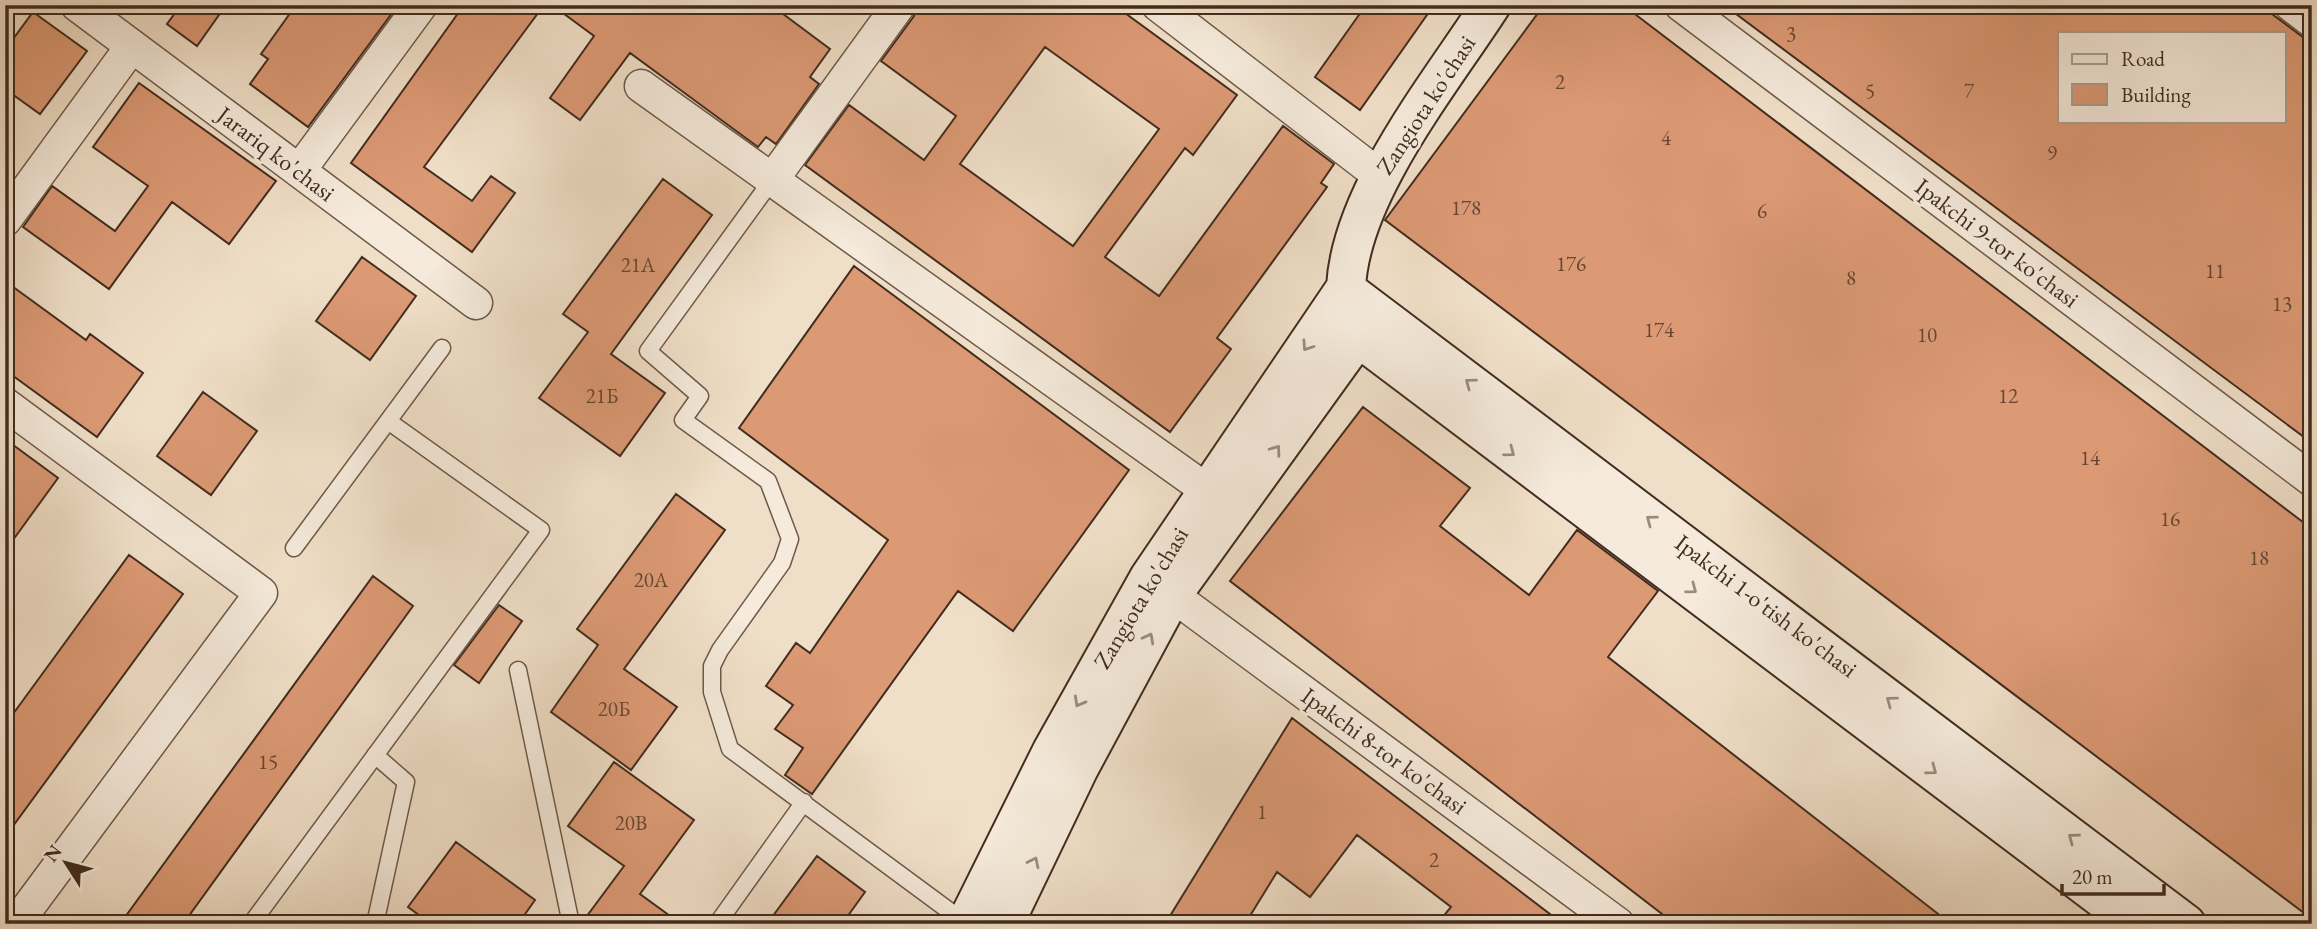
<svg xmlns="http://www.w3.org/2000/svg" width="2317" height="929" viewBox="0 0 2317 929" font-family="'EB Garamond',serif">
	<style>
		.building { fill: #db9974; stroke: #412c1f; stroke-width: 2; fill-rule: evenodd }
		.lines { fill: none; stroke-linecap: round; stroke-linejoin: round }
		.lane-casing { stroke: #6d5949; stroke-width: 19 }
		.street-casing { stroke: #6d5949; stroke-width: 35 }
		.secondary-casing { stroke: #412c1f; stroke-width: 42 }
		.lane { stroke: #f5eadb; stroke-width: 16 }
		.street { stroke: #f5eadb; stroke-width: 32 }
		.secondary { stroke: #f5eadb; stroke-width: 38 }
		.oneway { stroke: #9b8b7d }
		.labels { text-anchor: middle; stroke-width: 6; stroke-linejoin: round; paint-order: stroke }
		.number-label { font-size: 21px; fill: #684734 }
		.street-label { font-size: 24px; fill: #412c1f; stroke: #f5eadb }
	</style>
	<rect width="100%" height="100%" fill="#f0dfc8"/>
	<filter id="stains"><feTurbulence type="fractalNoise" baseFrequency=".00286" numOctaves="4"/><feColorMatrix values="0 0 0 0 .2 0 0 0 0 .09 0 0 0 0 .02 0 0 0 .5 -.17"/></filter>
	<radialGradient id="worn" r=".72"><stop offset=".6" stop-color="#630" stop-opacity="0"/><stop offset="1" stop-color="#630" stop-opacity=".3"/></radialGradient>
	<path class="building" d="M181 5H226L197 46 167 24Z
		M296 5H398L308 127 250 84 268 59 261 54Z
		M464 5H544L424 167 472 201 491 176 515 193 472 252 351 163Z
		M552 5H771L830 49 810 77 819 84 776 144 766 137 758 147 630 53 580 120 550 98 594 36Z
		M917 5H1114L1237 95 1193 155 1185 148 1105 257 1159 296 1283 126 1334 164 1321 183 1327 187 1217 338 1231 349 1170 432 805 165 849 105 924 160 956 116 881 61 914 16ZM1045 47 1159 129 1073 246 960 164Z
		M1366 5H1434L1360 110 1315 77Z
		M1544 5H1623L2312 529V919L1385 220Z
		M1724 5H2260L2312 44V443ZM2060 33H2284V121H2060Z
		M33 12 87 51 40 114 5 89V50Z
		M139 83 276 181 229 244 172 202 109 289 23 227 52 186 115 231 148 186 93 147Z
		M663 179 712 215 611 354 665 393 620 456 539 398 588 332 563 314Z
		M362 257 416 296 370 360 316 321Z
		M854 266 1129 470 1013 631 958 591 812 794 785 775 803 748 775 729 793 705 766 686 796 643 810 653 888 540 739 428Z
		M5 281 86 340 90 334 143 373 97 437 5 370Z
		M203 392 257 431 211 495 157 456Z
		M1363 407 1470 488 1440 526 1529 595 1577 530 1658 591 1608 657 1951 924H1675L1230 581Z
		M5 439 58 478 5 551Z
		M676 494 725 530 624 669 677 707 631 770 551 712 598 645 577 629Z
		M129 555 183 594 5 837V725Z
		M373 576 413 606 183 924H120Z
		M499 605 522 621 479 683 454 665Z
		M1292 718 1512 885 1563 924H1437L1451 907 1357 835 1310 897 1277 872 1245 924H1165Z
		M614 762 694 820 640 894 681 924H581L624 866 568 826Z
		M456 842 535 900 518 924H431L408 907Z
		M817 856 865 892 842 924H767Z"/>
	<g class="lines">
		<g class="lane-casing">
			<path id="lane" d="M772 180 648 351 700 396 683 420 768 481 790 539 782 563 720 650 712 666V692L730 749 967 924
				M294 548 442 348
				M518 670 571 924
				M251 924 541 530 388 421
				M375 924 406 782 375 755
				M717 924 804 802"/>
		</g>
		<g class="street-casing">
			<path id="street" d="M77 5 476 303
				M1158 5 1380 176
				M1681 5 2312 480
				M2291 5 2312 21
				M641 86 1208 491
				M299 171 421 5
				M772 180 899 5
				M5 220 132 46
				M5 404 261 593 18 921 5 911
				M1153 581 1618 924"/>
		</g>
		<g class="secondary-casing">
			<path id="secondary" d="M1352 313C1350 305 1345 295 1346 287 1351 192 1440 84 1491 5
				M1358 337 2136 924
				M966 924 1052 751 1149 578 1345 289 2186 924
				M1004 924 1079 768 1172 595 1358 337"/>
		</g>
		<use href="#lane" class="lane"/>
		<use href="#street" class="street"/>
		<use href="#secondary" class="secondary"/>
	</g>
	<defs><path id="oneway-chevron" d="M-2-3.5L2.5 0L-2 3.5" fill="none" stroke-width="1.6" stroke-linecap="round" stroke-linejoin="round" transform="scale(1.75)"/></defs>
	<g class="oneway">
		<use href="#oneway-chevron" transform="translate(1307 346) rotate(124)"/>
		<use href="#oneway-chevron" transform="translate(1470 383) rotate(-143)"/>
		<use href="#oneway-chevron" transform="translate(1276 450) rotate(-54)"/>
		<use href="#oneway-chevron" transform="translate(1510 452) rotate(37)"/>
		<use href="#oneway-chevron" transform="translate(1651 520) rotate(-143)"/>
		<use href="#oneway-chevron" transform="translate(1692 589) rotate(37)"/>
		<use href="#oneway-chevron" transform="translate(1149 638) rotate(-62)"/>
		<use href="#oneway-chevron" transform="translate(1891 701) rotate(-143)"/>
		<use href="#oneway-chevron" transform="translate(1079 702) rotate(119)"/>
		<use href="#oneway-chevron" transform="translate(1932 770) rotate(37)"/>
		<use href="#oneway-chevron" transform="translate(2073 838) rotate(-143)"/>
		<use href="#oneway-chevron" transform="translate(1034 862) rotate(-64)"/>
	</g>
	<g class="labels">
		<g class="number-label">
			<text x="1791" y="41">3</text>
			<text x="1560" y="89">2</text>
			<text x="1870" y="98">5</text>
			<text x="1969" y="98">7</text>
			<text x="1666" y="145">4</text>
			<text x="2052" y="160">9</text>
			<text x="1466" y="215">178</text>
			<text x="1762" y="218">6</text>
			<text x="1571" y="271">176</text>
			<text x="638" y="272">21А</text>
			<text x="2215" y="278">11</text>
			<text x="1851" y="285">8</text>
			<text x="2282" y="311">13</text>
			<text x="1659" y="337">174</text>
			<text x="1927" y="342">10</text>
			<text x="602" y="403">21Б</text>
			<text x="2008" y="403">12</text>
			<text x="2090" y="465">14</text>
			<text x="2170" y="526">16</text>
			<text x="2259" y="565">18</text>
			<text x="651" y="587">20А</text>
			<text x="614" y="716">20Б</text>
			<text x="268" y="769">15</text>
			<text x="1262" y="819">1</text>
			<text x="631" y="830">20В</text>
			<text x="1434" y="867">2</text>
		</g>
		<g class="street-label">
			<text transform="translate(1426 105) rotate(-57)" y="8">Zangiota ko'chasi</text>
			<text transform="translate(276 154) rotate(37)" y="8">Jarariq ko'chasi</text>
			<text transform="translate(1997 243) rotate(37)" y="8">Ipakchi 9-tor ko'chasi</text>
			<text transform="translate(1141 598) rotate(-59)" y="8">Zangiota ko'chasi</text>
			<text transform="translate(1766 606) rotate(37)" y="8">Ipakchi 1-o'tish ko'chasi</text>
			<text transform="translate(1384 751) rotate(36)" y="8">Ipakchi 8-tor ko'chasi</text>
		</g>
	</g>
	<rect width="2317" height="929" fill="none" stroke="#f0dfc8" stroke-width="28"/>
	<rect x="7" y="7" width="2303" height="915" fill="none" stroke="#412c1f" stroke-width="3.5"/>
	<rect x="14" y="14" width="2289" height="901" fill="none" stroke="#412c1f" stroke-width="2"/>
	<rect x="2058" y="32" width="228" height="91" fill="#f5eadb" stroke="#ad9e90" stroke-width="2"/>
	<rect x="2072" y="54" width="35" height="10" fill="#f5eadb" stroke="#ad9e90" stroke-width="2"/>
	<text x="2121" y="66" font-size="21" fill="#412c1f">Road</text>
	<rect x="2072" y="84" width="35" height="21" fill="#db9974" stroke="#ad9e90" stroke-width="2"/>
	<text x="2121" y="102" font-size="21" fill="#412c1f">Building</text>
	<g transform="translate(66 863) rotate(306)" stroke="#f5eadb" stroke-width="5" paint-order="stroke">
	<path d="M0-5L12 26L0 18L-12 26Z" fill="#412c1f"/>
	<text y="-10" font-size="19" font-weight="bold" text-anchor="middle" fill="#412c1f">N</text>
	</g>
	<path d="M2062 884v10h102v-10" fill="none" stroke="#412c1f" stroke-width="3.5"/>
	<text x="2072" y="884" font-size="21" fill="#412c1f" stroke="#f5eadb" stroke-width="5" paint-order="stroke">20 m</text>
	<rect width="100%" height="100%" filter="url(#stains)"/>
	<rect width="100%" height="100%" fill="url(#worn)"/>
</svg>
